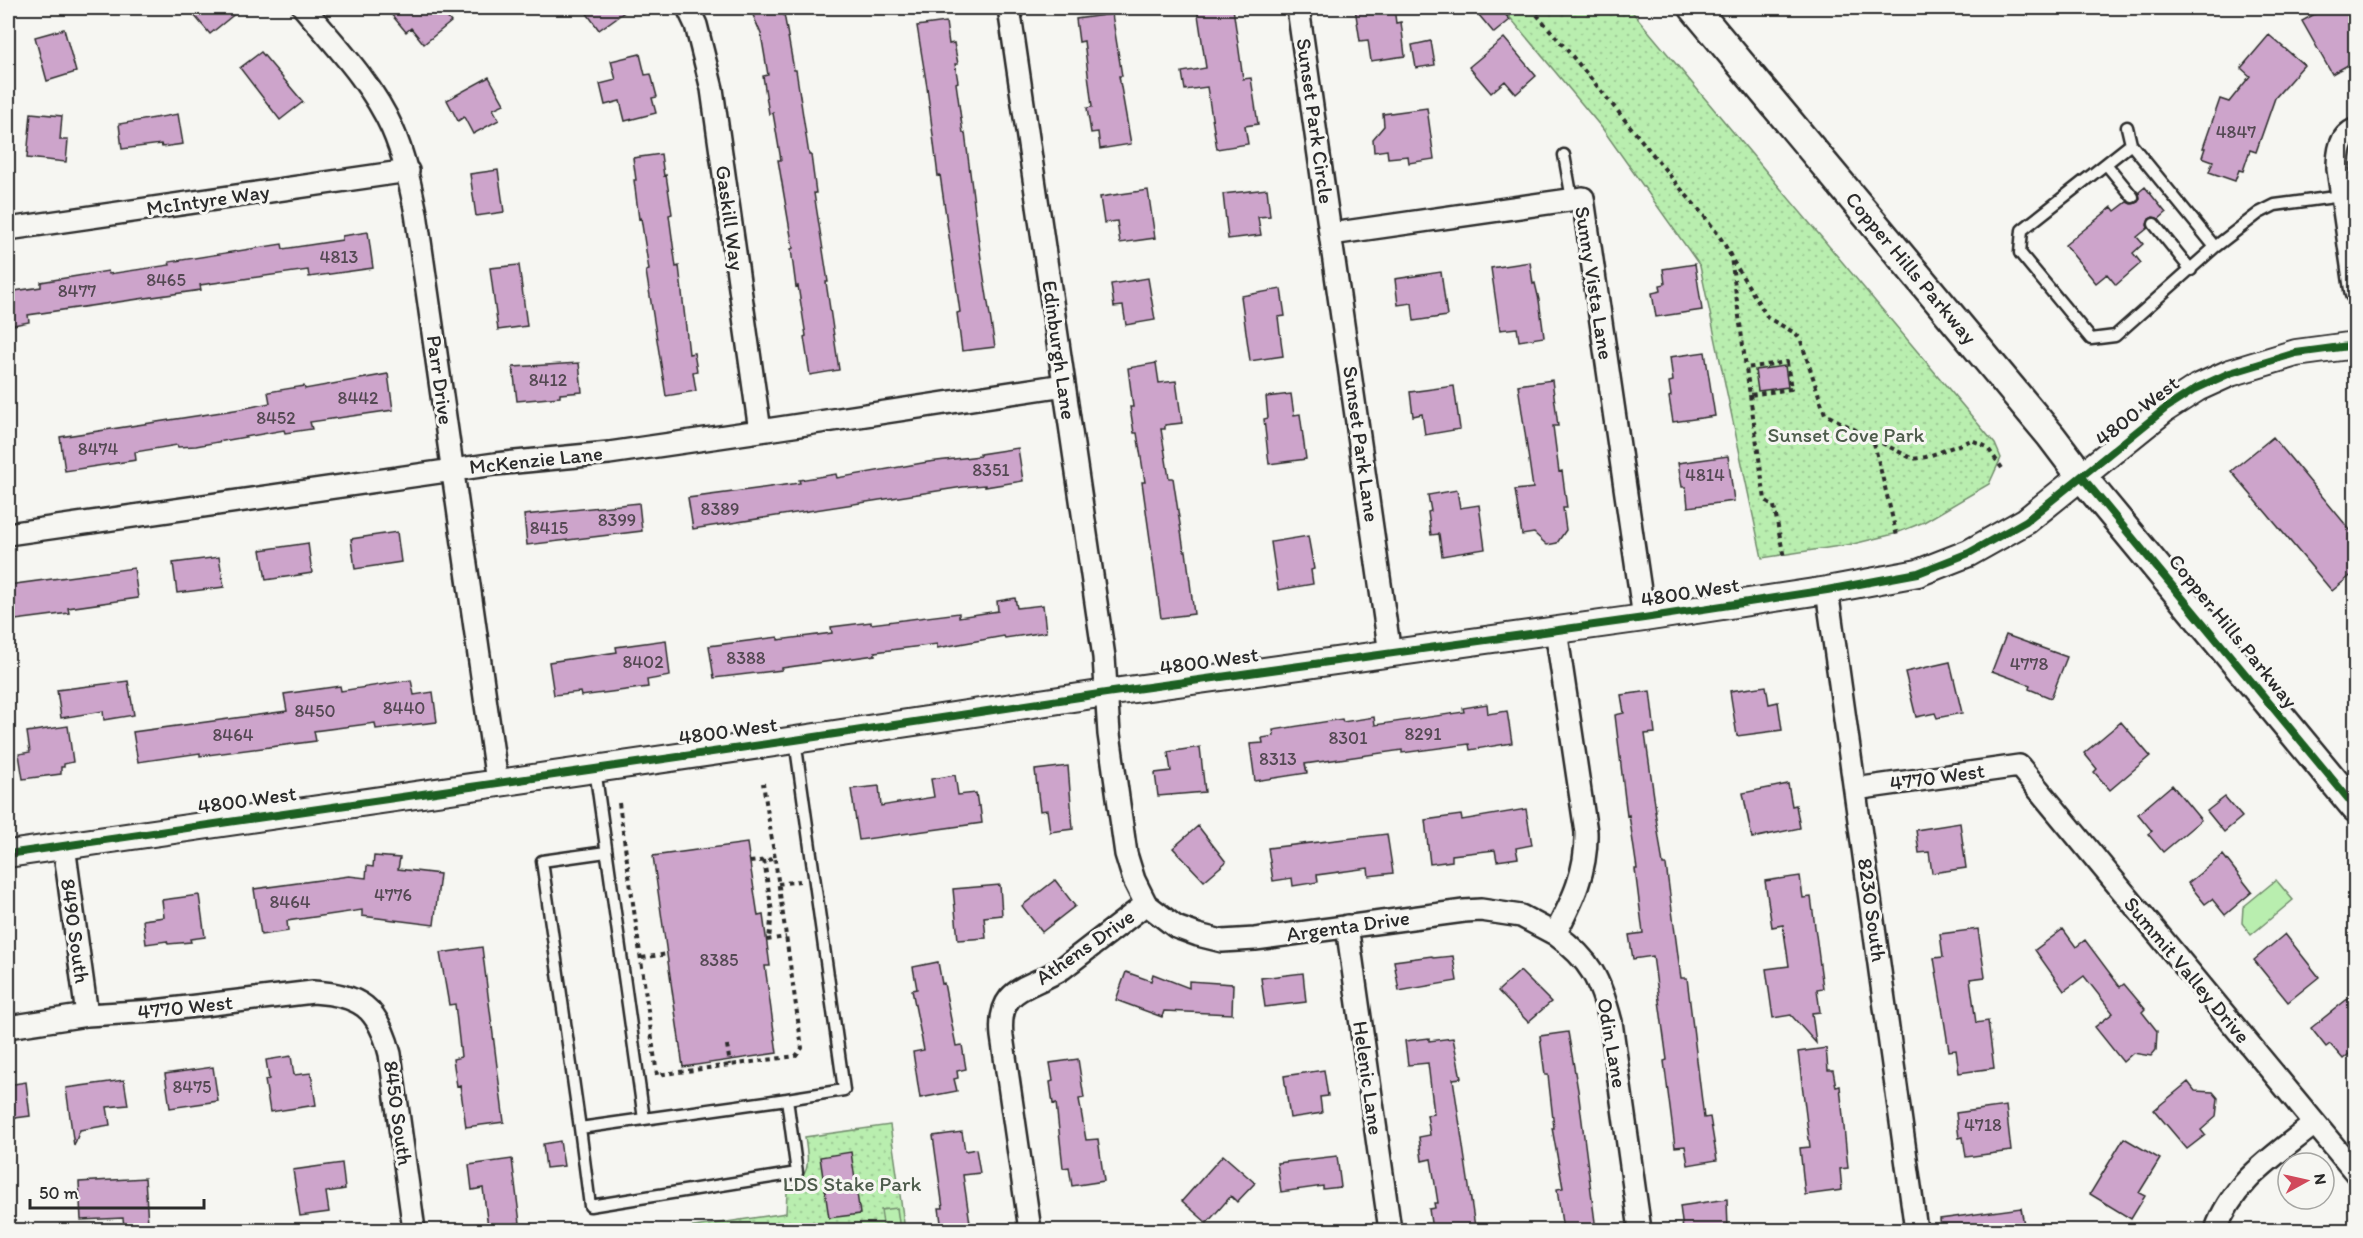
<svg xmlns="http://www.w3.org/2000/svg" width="2363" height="1238" viewBox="0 0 2363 1238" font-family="Itim,sans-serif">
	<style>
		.park { fill: url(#park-dots); stroke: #728c6d; stroke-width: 1.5 }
		.garden { fill: #b9eeaf; stroke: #728c6d; stroke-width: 1.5 }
		.building { fill: #cda4cb; stroke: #2b2b2b; stroke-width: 1.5 }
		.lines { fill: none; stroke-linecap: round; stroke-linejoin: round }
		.service-casing { stroke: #2b2b2b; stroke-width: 15 }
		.minor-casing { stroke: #2b2b2b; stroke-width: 26 }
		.tertiary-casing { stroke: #2b2b2b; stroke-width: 30 }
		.secondary-casing { stroke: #2b2b2b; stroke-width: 33 }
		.path { stroke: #2b2b2b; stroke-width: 4; stroke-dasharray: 4.5 4.5; stroke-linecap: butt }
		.service { stroke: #f6f6f2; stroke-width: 10 }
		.minor { stroke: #f6f6f2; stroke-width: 21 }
		.tertiary { stroke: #f6f6f2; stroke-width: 26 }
		.secondary { stroke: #f6f6f2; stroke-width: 28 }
		.cycleway-casing { stroke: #f6f6f2; stroke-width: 11 }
		.cycleway { stroke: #1b5e20; stroke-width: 8 }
		.labels { text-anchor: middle; stroke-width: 6; stroke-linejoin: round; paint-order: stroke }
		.number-label { font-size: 18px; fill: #544953 }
		.street-label { font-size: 21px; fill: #2b2b2b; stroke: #f6f6f2 }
		.park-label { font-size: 21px; fill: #4e5c4c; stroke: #f6f6f2 }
	</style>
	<defs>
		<pattern id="park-dots" width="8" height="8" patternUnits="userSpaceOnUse" patternTransform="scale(1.5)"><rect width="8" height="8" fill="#b9eeaf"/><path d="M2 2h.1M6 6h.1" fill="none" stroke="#9fcc97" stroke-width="1.8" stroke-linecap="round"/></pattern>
	</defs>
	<rect width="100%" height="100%" fill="#f6f6f2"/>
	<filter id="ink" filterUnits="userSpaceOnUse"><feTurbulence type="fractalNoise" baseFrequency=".0167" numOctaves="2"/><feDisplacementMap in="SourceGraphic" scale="12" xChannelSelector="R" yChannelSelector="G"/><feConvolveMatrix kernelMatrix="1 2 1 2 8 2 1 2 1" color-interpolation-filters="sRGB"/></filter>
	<g filter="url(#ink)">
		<path class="park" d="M1502 8H1629L1995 444 2001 458 1989 484 1924 522 1894 534 1853 544 1762 558 1700 266 1602 128Z
			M890 1125 905 1230H674L786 1213 787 1192C811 1173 809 1166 805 1137Z"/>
		<path class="garden" d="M2276 880 2293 900 2251 935 2242 923 2243 907Z
			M897 1208 900 1230H884L881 1210Z"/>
		<path class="building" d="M188 8H242L210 34Z
			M386 8H439L451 22 424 44 411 28 406 32Z
			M583 8H630L599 30Z
			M750 8H783L794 70H796L809 155H811L816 193H814L828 282H826L839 370 810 375 804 337 806 336 798 286 796 287 791 249 793 248 778 160H781L773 113 769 114 763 76 768 75 761 34Z
			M1197 8H1233L1243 79 1251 78 1258 124 1245 126 1248 144 1217 149 1207 87 1185 90 1182 72 1206 68Z
			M1355 8H1394L1396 23 1401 22 1405 56 1371 61 1368 40 1360 41Z
			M1473 8H1500L1510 20 1494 33Z
			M2311 8H2348L2355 22V61L2332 74 2302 21 2315 14Z
			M1112 14 1122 76H1119L1131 144 1100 149 1098 132 1091 133 1087 108 1092 107 1084 41 1079 42 1076 19Z
			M946 22 949 44 954 43 958 64H955L958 82 956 83 963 133H965L981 259 995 347 962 351 957 313 960 312 957 291 940 175 938 176 927 87 917 26Z
			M64 29 76 72 47 81 35 37Z
			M2269 35 2304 65 2275 98 2256 152 2250 150 2243 171 2239 170 2235 181 2209 172 2213 161 2202 157 2205 148H2203L2220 99 2229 102 2250 76 2241 68Z
			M1504 38 1536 76 1516 94 1505 81 1491 93 1469 67Z
			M1431 41 1435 65 1416 68 1412 45Z
			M261 52 303 102 280 120 240 68Z
			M640 54 645 75 651 74 657 97 652 98 656 113 625 121 620 101 605 105 600 84 616 80 611 61Z
			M489 77 504 104 493 109 499 120 473 134 464 117 458 121 447 100Z
			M1427 108 1434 159 1409 163 1408 156 1388 158 1387 150 1374 152 1373 139 1384 126 1383 114Z
			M31 113 62 116 60 140H68L66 162 27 158Z
			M178 114 183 144 162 147 161 144 122 149 119 124Z
			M661 154 664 176 666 175 672 214 669 215 676 267 679 266 689 354 694 353 697 371 693 372 696 391 666 396 646 271 649 270 641 218 639 219 634 180H636L633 158Z
			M498 170 504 212 476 216 470 174Z
			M2145 187 2166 213 2159 219 2153 217 2149 219 2147 225 2148 228 2137 237 2143 244 2133 253 2141 263 2116 285 2107 274 2096 283 2065 245 2112 207 2115 211 2127 202 2131 204 2137 203 2140 199 2139 192Z
			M1267 189 1270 216 1258 217 1261 235 1228 239 1223 194Z
			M1148 190 1155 238 1120 243 1117 221 1104 223 1100 197Z
			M368 232 373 268 309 277 308 270 200 285 201 290 28 315 29 322 8 326V292L41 287V282L108 271 109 274 170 265 169 262 282 244 283 249 342 240V236Z
			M1530 262 1533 284 1535 283 1539 300 1544 337 1519 341 1517 328 1500 330 1491 268Z
			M1695 264 1702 310 1656 317 1652 293 1661 291 1660 285 1665 284 1663 269Z
			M519 265 527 326 498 330 490 268Z
			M1441 272 1447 316 1414 321 1412 303 1398 305 1395 279Z
			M1148 278 1155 320 1126 325 1123 306 1114 307 1111 284Z
			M1281 289 1285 316 1278 317 1283 356 1250 361 1241 296Z
			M1705 352 1715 416 1673 422 1669 397 1671 396 1669 382 1673 381 1670 357Z
			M579 363 582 392 560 394V397L517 401 513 367Z
			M1156 363 1159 383 1176 381 1182 423 1165 425V429H1161L1169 478H1173L1184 551H1186L1194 614 1161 618 1142 482H1145L1137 433H1134L1130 407H1133L1128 368Z
			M1785 366 1788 387 1758 391 1755 370Z
			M388 374 393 410 310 422 312 429 285 433 284 430 196 446 178 447 177 445 135 452 136 460 65 471 60 437 241 409 270 403 268 392 304 386 305 389Z
			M1552 380 1558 426H1553L1559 472 1562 471 1567 508H1563L1566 530 1557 543 1547 545 1534 533 1522 535 1515 490 1533 488 1518 385Z
			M1454 386 1460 429 1425 435 1422 414 1413 416 1410 392Z
			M1291 394 1294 415 1300 414 1306 459 1269 464 1264 419 1268 418 1266 397Z
			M2273 437 2355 536V572L2332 591 2231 471Z
			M1018 448 1023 481 985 487V485L963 487 693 529 688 498 800 483 799 480 836 474 837 478 928 462 980 456V454Z
			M1728 456 1734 501 1688 507 1686 487H1682L1678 463Z
			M1457 490 1460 508 1479 505 1485 549 1442 556 1439 534 1431 535 1428 512 1431 511 1428 495Z
			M639 503 642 531 527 545 524 515Z
			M397 532 401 562 355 569 351 539Z
			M1308 536 1314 569 1311 570 1313 584 1278 590 1271 542Z
			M308 543 312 573 266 580 261 550Z
			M219 557 224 587 177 593 173 563Z
			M134 568 138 598 68 608 69 613 8 621V585Z
			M1015 598 1017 608 1043 605 1046 632 1005 638 1004 636 937 648V644L875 652V655L782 668V670L714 678 709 646 778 637V640L832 633 831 627 871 622V624L959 613V617L998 611 997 601Z
			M2006 635 2067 657 2051 698 2029 689 2030 685 1992 671Z
			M666 640 670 676 647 680 648 687 581 696 580 692 554 695 549 662 617 652 616 647Z
			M1950 662 1962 713 1937 718 1935 713 1916 717 1905 672Z
			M411 680 414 695 433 692 437 722 376 729 375 723 314 731 316 741 200 756V753L138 762 133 732 287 711 284 694 340 686 341 691Z
			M128 681 134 715 104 720 103 711 61 718 57 690Z
			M1766 686 1769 704 1778 702 1782 730 1737 736 1730 691Z
			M1650 691 1655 733 1645 734 1656 811H1655L1663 865H1666L1681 978H1687L1704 1118 1710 1117 1717 1160 1688 1165 1685 1146 1675 1147 1664 1061 1667 1060 1653 956 1633 959 1629 935 1643 933 1635 869H1637L1629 815 1627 816 1615 715 1624 713 1621 695Z
			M1487 704 1488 714 1507 711 1512 743 1470 750 1469 744 1402 753V750L1305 764 1307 773 1255 781 1250 744 1263 743 1262 738 1274 736 1273 730 1342 719 1343 722 1374 717 1375 725 1464 712 1463 708Z
			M2121 722 2150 756 2110 790 2094 772 2097 769 2084 753Z
			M68 726 73 762 64 764V767H61V774L23 779 19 754 30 752 27 732Z
			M1200 747 1205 792 1158 796 1155 773 1171 771 1168 752Z
			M1068 766 1073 829 1050 832 1047 810 1040 811 1035 770Z
			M955 775 958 795 976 793 978 806H980L982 823 859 840 851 789 879 786 881 806 934 797 931 779Z
			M1788 784 1792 806 1796 805 1800 828 1752 838 1743 793Z
			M2172 785 2201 820 2163 852 2148 834 2152 831 2138 814Z
			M2225 797 2242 817 2224 832 2207 811Z
			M1526 809 1532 845 1516 848 1518 858 1497 861 1495 850 1452 855V861L1430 864 1425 820 1461 815 1462 820Z
			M1960 823 1966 868 1932 873 1929 852 1919 853 1916 830Z
			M1198 826 1226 862 1204 881 1173 848Z
			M1387 834 1393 873 1369 876 1368 868 1317 875 1318 882 1293 886 1292 878 1273 881 1268 848Z
			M747 843 758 916 763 915 770 966H765L777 1053 683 1067 653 856Z
			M2223 855 2252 892 2225 915 2212 899 2205 904 2188 883Z
			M374 856 400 858 398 869 440 874 434 925 362 916V910L287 921 288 931 261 935 254 889 349 876 366 878 367 866 373 867Z
			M1800 876 1803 898 1811 897 1823 988 1817 989 1820 1012 1812 1013 1816 1043 1791 1015 1773 1018 1766 969 1789 966 1783 925 1772 927 1765 881Z
			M1055 880 1075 906 1042 932 1022 906Z
			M1000 885 1002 915 984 917 986 938 958 940 953 889Z
			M199 895 205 937 190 939 191 942 168 944 167 941 146 944 143 920 164 917 162 900Z
			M1978 929 1985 977 1970 979 1976 1023 1988 1021 1994 1068 1959 1073 1956 1050 1949 1051 1934 958 1943 957 1940 934Z
			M2063 929 2076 947 2085 940 2120 987 2124 984 2145 1009 2142 1012 2157 1031 2156 1050 2151 1056 2133 1053 2123 1062 2095 1027 2113 1013 2084 976 2064 991 2035 950Z
			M2285 934 2319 977 2288 1002 2254 960Z
			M482 947 504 1122 466 1127 460 1085 457 1086 453 1059 461 1057 455 1004 449 1005 440 953Z
			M1432 956 1433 958 1453 956 1457 981 1399 991 1394 961Z
			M938 962 942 984 944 983 956 1046 962 1045 966 1069 957 1071 958 1078 954 1079 957 1091 920 1098 913 1052 924 1050 912 990 917 989 913 967Z
			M1520 971 1551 1002 1528 1022 1498 991Z
			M1126 972 1151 981 1153 974 1189 988V981L1233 984 1232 1014 1164 1011 1162 1017 1116 1000Z
			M1303 973 1306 1002 1265 1007 1261 978Z
			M2355 993V1049L2343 1059 2330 1044 2326 1047 2311 1028Z
			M1568 1032 1578 1090 1596 1230H1563L1557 1189 1563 1188 1552 1128H1554L1548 1075H1545L1540 1036Z
			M1429 1038V1041L1453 1038 1461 1078 1453 1079 1475 1227 1432 1230 1429 1209 1435 1208 1434 1203H1438L1431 1159 1422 1161 1419 1137 1430 1135 1427 1115 1434 1114 1428 1063 1408 1065 1405 1041Z
			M1826 1048 1828 1070H1833L1836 1087 1840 1086 1848 1168 1840 1169 1842 1190 1805 1195 1800 1148 1810 1147 1798 1052Z
			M291 1056 294 1075 311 1073 316 1105 270 1112 265 1080 269 1079 266 1060Z
			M1078 1059 1084 1098 1079 1099 1086 1140 1098 1139 1104 1181 1072 1186 1069 1167 1063 1168 1056 1103 1053 1104 1050 1082 1053 1081 1050 1063Z
			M213 1067 218 1101 170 1108 165 1074Z
			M1324 1070 1328 1096 1320 1097 1322 1113 1290 1118 1284 1076Z
			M124 1080 128 1105 107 1107 110 1125 80 1130 74 1146 66 1088Z
			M26 1082 30 1116 8 1119V1085Z
			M2188 1082 2195 1091 2213 1092 2218 1098 2216 1117 2201 1130 2205 1135 2187 1149 2154 1110Z
			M2006 1106 2011 1151 1966 1157 1963 1137 1959 1138 1956 1113Z
			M962 1132 965 1151 976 1149 980 1173 963 1175 971 1230H942L939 1208H943L933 1136Z
			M2124 1138 2160 1159 2139 1193 2145 1196 2131 1219 2090 1194Z
			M560 1141 564 1166 546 1168 543 1144Z
			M851 1152 860 1214 829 1218 820 1157Z
			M1223 1155 1255 1183 1237 1202 1231 1196 1207 1223 1182 1201Z
			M1337 1156 1341 1187 1323 1189V1186L1281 1192 1277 1163Z
			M512 1159 520 1223 488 1227 483 1188 472 1190 469 1165Z
			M342 1163 345 1189 326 1192 329 1212 300 1216 293 1170Z
			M145 1178 148 1224 124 1226 123 1218 81 1220 79 1182Z
			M1727 1199 1728 1230H1683L1680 1206Z
			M2021 1208 2025 1230H1941L1940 1219Z"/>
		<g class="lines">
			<g class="service-casing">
				<path id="service" d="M2127 127 2131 144 2215 247 2259 213 2275 205 2342 196
					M2131 144 2022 230 2020 253 2091 339 2115 336 2215 247
					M1564 155 1572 199
					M2106 164 2133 197
					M2154 224 2191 270
					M595 769 644 1119 580 1128 542 861 606 852
					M787 1099 844 1090 795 740
					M580 1128 590 1206 797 1173 787 1099 644 1119"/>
			</g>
			<g class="minor-casing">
				<path id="minor" d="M304 8C335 45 372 83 392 128 404 155 410 184 416 213L497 782
					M688 8 696 25 712 89 760 431
					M1009 8 1104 657 1109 734 1126 854 1134 880 1146 904 1176 927 1198 935 1222 941 1255 939 1464 911 1481 910 1521 916 1555 934
					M1298 8 1390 654
					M2356 129C2339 136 2338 153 2338 169L2356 293
					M8 229 408 171
					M1331 234 1583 198 1644 618
					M8 534 495 464 609 453 760 431 1064 385
					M1827 590 1916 1230
					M1556 630 1586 832C1587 871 1573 900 1555 934 1591 960 1600 980 1611 1022L1640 1230
					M1855 789 2019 766 2356 1173
					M64 846 87 1015
					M1347 926 1390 1230
					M8 1027 87 1015 154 1011 313 992C360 995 378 1007 390 1054L414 1230
					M1030 1230 1002 1036C997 985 1029 990 1063 968L1146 904
					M2216 1230C2232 1182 2276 1155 2314 1124"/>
			</g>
			<g class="tertiary-casing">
				<path id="tertiary" d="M8 854 795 740 1106 693 1644 618 1827 590 1918 573 1969 553 2026 521 2166 408 2197 388 2230 373 2296 353 2356 345"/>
			</g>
			<g class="secondary-casing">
				<path id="secondary" d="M1694 8 2051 436 2082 477 2356 808"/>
			</g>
			<path class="path" d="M1531 8C1579 63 1625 120 1671 177 1691 202 1718 228 1731 257L1746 368
				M1733 261 1768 318 1795 333 1800 338 1825 414 1873 439 1897 536
				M1787 362 1791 389 1750 395 1746 368Z
				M1750 395 1765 500 1774 506 1784 558
				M1874 439 1913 459 1926 457 1972 440 1987 447 2004 471
				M619 803 657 1075 796 1056 802 1048 775 859
				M764 860 772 912 769 939
				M750 862 775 859 763 783
				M778 884 800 881
				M767 940 786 937
				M642 958 667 954
				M727 1045 730 1065"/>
			<use href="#service" class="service"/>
			<use href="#minor" class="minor"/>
			<use href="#tertiary" class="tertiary"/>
			<use href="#secondary" class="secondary"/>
			<g class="cycleway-casing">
				<path id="cycleway" d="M2082 477 2356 808
					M8 854 795 740 1106 693 1644 618 1827 590 1918 573 1969 553 2026 521 2166 408 2197 388 2230 373 2296 353 2356 345"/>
			</g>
			<use href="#cycleway" class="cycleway"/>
		</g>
	</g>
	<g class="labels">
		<g class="number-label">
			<text x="2236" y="138">4847</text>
			<text x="339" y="263">4813</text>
			<text x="166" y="286">8465</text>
			<text x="77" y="297">8477</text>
			<text x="548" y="386">8412</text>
			<text x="358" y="404">8442</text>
			<text x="276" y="424">8452</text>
			<text x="98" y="455">8474</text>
			<text x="991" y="476">8351</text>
			<text x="1705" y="481">4814</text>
			<text x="720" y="515">8389</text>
			<text x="617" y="526">8399</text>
			<text x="549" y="534">8415</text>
			<text x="746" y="664">8388</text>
			<text x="643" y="668">8402</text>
			<text x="2029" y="670">4778</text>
			<text x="404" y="714">8440</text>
			<text x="315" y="717">8450</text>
			<text x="1423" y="740">8291</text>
			<text x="233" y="741">8464</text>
			<text x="1348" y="744">8301</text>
			<text x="1278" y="765">8313</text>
			<text x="393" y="901">4776</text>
			<text x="290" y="908">8464</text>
			<text x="719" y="966">8385</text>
			<text x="192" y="1093">8475</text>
			<text x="1983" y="1131">4718</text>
		</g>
		<g class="street-label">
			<text transform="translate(1315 121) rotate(82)" y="7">Sunset Park Circle</text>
			<text transform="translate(208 200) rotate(-8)" y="7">McIntyre Way</text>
			<text transform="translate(730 218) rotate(82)" y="7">Gaskill Way</text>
			<text transform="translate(1911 268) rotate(50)" y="7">Copper Hills Parkway</text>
			<text transform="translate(1594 283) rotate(81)" y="7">Sunny Vista Lane</text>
			<text transform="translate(1059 350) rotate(82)" y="7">Edinburgh Lane</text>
			<text transform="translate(440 380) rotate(82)" y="7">Parr Drive</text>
			<text transform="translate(2137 411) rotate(-38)" y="7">4800 West</text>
			<text transform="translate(1361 444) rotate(82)" y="7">Sunset Park Lane</text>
			<text transform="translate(536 460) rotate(-6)" y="7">McKenzie Lane</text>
			<text transform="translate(1690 592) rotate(-9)" y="7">4800 West</text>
			<text transform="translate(2233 631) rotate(51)" y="7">Copper Hills Parkway</text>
			<text transform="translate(1209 661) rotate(-8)" y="7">4800 West</text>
			<text transform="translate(728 731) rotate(-8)" y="7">4800 West</text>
			<text transform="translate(1937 777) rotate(-8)" y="7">4770 West</text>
			<text transform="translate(247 800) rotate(-8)" y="7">4800 West</text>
			<text transform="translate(1872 910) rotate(82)" y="7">8230 South</text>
			<text transform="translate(1348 926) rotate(-8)" y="7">Argenta Drive</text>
			<text transform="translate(75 931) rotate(82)" y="7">8490 South</text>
			<text transform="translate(1085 947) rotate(-35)" y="7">Athens Drive</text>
			<text transform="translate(2187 970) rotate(50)" y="7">Summit Valley Drive</text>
			<text transform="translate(185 1007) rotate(-6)" y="7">4770 West</text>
			<text transform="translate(1612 1043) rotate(80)" y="7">Odin Lane</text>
			<text transform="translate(1368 1078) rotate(82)" y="7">Helenic Lane</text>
			<text transform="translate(398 1113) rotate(82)" y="7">8450 South</text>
		</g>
		<g class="park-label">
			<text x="1846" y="442">Sunset Cove Park</text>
			<text x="852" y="1191">LDS Stake Park</text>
		</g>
	</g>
	<rect width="2363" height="1238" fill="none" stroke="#f6f6f2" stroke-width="30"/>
	<rect x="15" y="15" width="2333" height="1208" fill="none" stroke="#2b2b2b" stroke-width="2" filter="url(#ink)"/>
	<g transform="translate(2306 1181) rotate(82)"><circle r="28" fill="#f6f6f2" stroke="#a5a5a2" stroke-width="1.5"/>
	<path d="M0-4.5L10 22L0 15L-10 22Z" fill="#d1495b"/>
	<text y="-9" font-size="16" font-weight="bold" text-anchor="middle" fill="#2b2b2b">N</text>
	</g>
	<path d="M30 1199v9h174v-9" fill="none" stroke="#2b2b2b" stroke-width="3"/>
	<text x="39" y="1199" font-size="18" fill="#2b2b2b" stroke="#f6f6f2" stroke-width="4.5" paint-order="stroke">50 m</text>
</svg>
